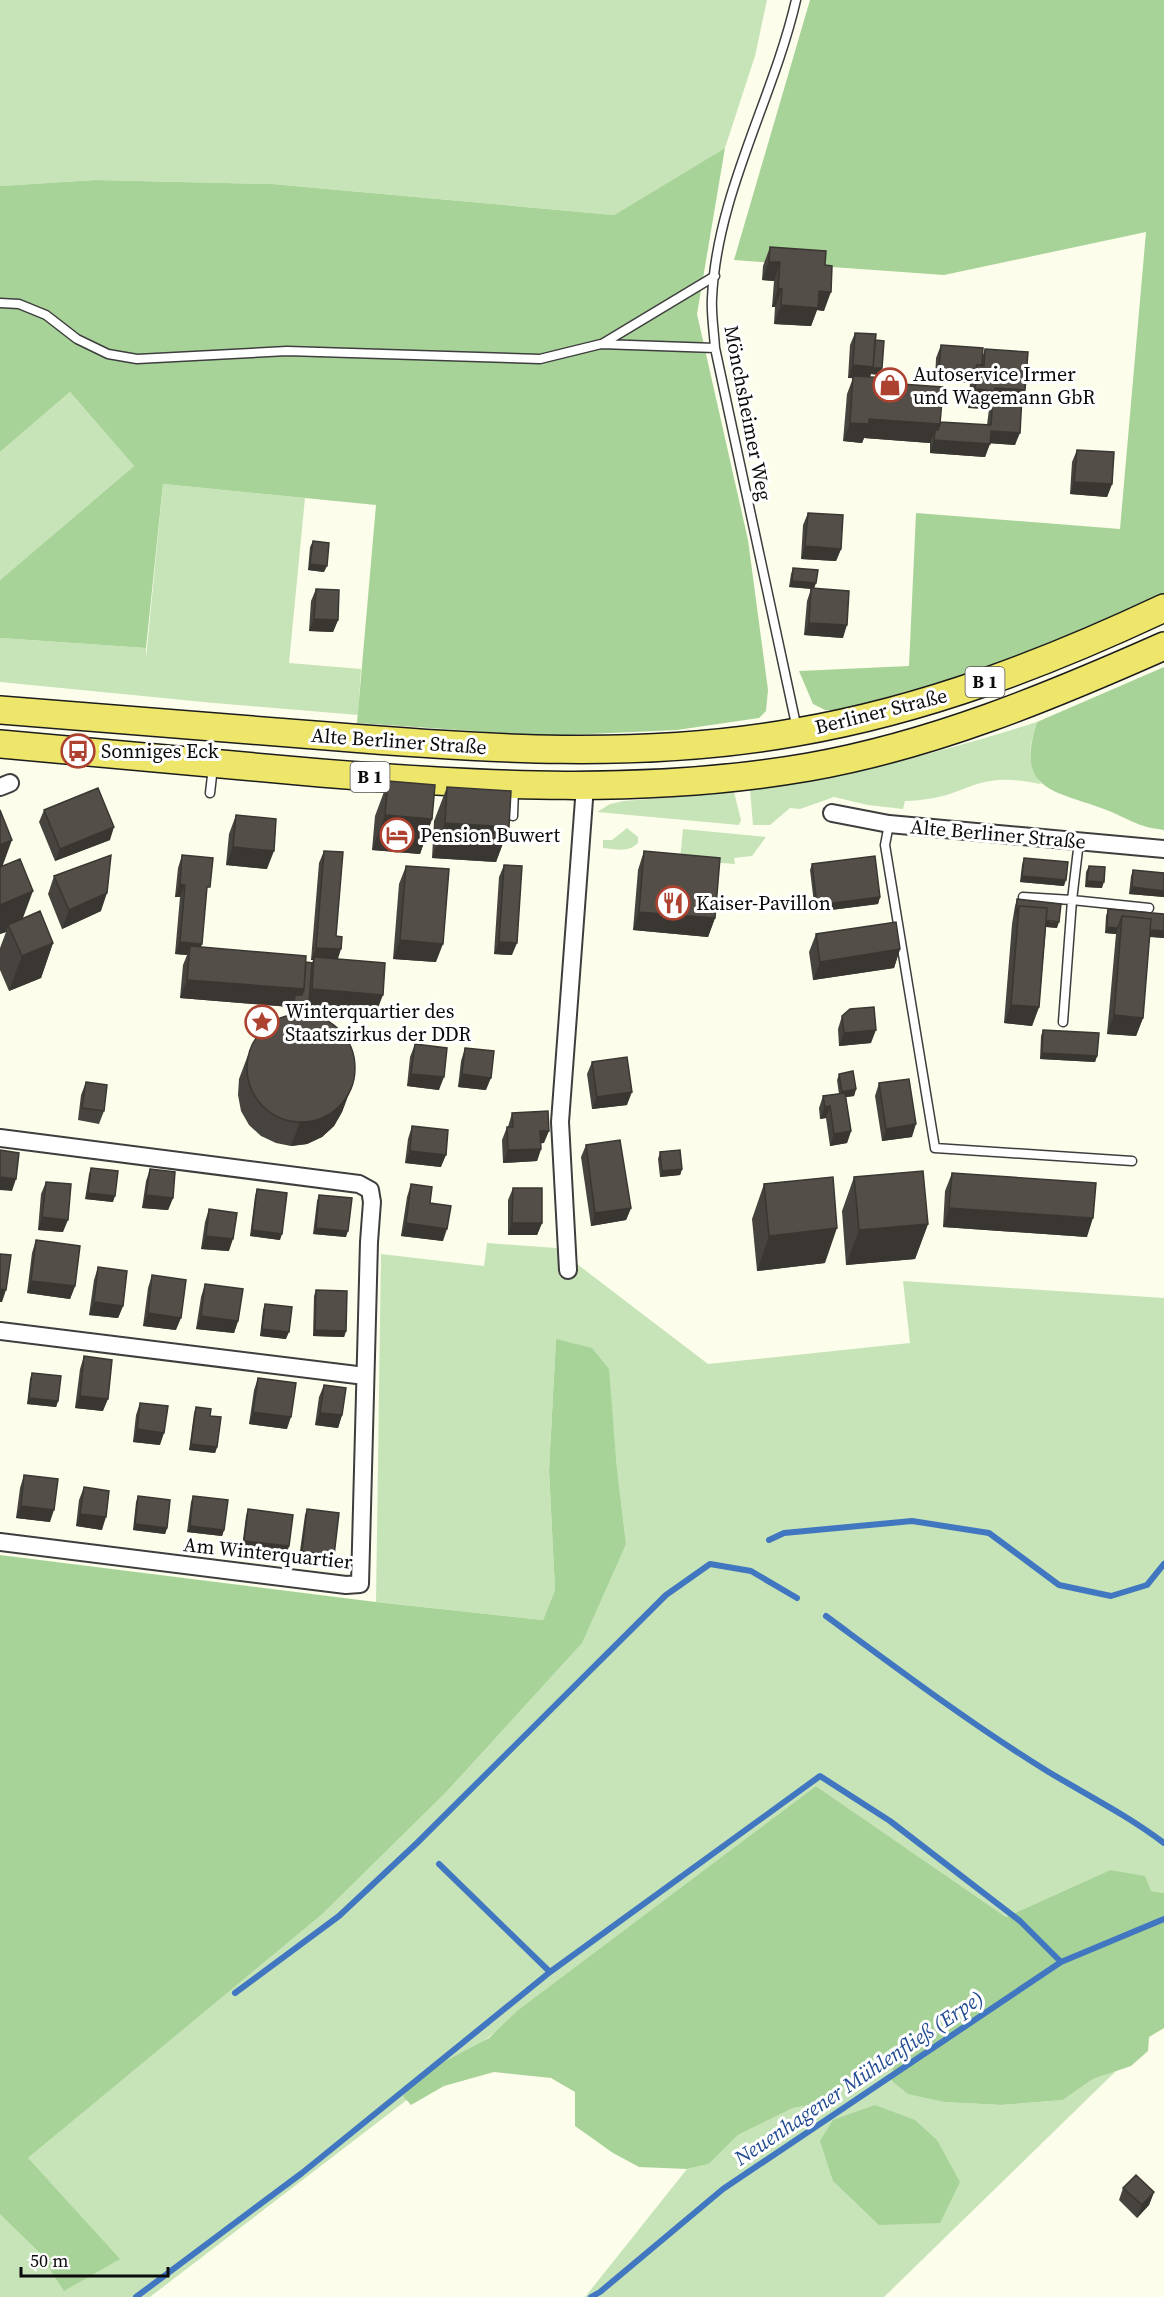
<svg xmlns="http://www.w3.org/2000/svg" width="1164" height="2297" viewBox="0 0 1164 2297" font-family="'Source Serif 4',serif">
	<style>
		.green { fill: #c6e4b8 }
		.forest { fill: #a8d398 }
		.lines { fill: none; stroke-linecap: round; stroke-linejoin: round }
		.stream { stroke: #4176c1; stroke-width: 6 }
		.service-casing { stroke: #3e3e3e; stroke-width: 11 }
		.minor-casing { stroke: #3e3e3e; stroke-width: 20 }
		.primary-casing { stroke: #1c1c1c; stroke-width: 30 }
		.service { stroke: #fff; stroke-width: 8 }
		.minor { stroke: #fff; stroke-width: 16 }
		.primary { stroke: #ede66b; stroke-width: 27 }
		.wall { fill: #47433e }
		.shaded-wall { fill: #3a3732 }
		.building { fill: #534e48; stroke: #3a3732; stroke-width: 1.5 }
		.labels { text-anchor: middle; stroke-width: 6; stroke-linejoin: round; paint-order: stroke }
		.shield { fill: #fff; stroke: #545454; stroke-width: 1.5 }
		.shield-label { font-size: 18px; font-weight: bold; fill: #0b0b0b }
		.poi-label { font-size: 20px; fill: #0b0b0b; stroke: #fff; text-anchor: start }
		.street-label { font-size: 20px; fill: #0b0b0b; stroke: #fff }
		.water-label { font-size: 21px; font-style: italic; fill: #204a91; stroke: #fff }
	</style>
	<rect width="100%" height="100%" fill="#fdfdeb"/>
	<path class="green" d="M0 0H767L755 56 725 148 614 215 272 184 95 180 0 186Z
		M70 392 134 466 0 580V452Z
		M163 484 305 498 289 663 361 669 358 715 214 703 0 682V638L146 648V658Z
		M1037 722C1029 748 1026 759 1041 784 1024 781 1008 778 990 781 976 783 964 789 950 794 936 798 920 801 905 801L903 809 868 805 834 797 800 809 790 808 770 825H753L750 790C847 777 943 752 1037 722Z
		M734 792 741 820 739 825 597 812 610 804 624 801Z
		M627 828 638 837V843C628 853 616 849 603 848V840H612Z
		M683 829 766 837 752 856 734 858 735 864 680 860Z
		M487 1243 556 1248 708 1364 910 1343 903 1281 1164 1298V1893L1151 1891 1110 1870 1006 1917 816 1786 150 2297H0V2162L28 2158 319 1915 626 1544 616 1459 556 1339 549 1470 555 1590 543 1620 376 1602 381 1254 484 1266Z
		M894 2046 928 2098 944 2102 1001 2105 1063 2100 1093 2079 1116 2071 884 2297H585L687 2169 709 2164 738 2135 793 2108 827 2102 851 2079Z"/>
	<path class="forest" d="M810 0H1164V594L1055 643 982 671 840 710H825L813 704 799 671 909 666 916 513 1120 529 1146 232 944 275 734 260Z
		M725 148 697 314 748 540 768 690 766 711 759 718 677 730 545 736 357 723 376 505 163 484 146 648 0 638V580L134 466 70 392 0 452V186L95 180 272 184 614 215Z
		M1164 667V830C1136 827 1128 818 1104 809 1052 790 1015 790 1037 722Z
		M556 1339 592 1348 609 1369 616 1459 626 1544 582 1643 446 1792 321 1915 28 2158 120 2259 64 2291 38 2251 0 2214V1555L376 1602 543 1620 555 1590 549 1470Z
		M816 1786 1006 1917 1110 1870 1145 1876 1151 1891 1164 1893V2028L1149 2037 1148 2051 1131 2066 1093 2079 1063 2100 1001 2105 944 2102 908 2094 892 2081 894 2046 851 2079 827 2102 793 2108 738 2135 709 2164 687 2169 639 2167 613 2153 575 2126V2092L551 2078 494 2072 444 2086 411 2105 403 2096 425 2072 489 2038 517 2011Z
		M875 2105 915 2120 937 2140 960 2182 940 2223 879 2225 833 2181 820 2141 833 2120Z"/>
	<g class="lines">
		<path class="stream" d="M769 1540 784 1533 912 1521 989 1533 1059 1585 1111 1596 1147 1585 1164 1564
			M826 1616C898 1669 971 1724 1047 1771 1087 1795 1127 1815 1164 1843
			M439 1864 550 1972
			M235 1993 339 1916 417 1843 666 1595 710 1564 751 1571 797 1598
			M136 2297 302 2173 550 1972 820 1776 890 1821 1020 1921 1061 1962
			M591 2297 600 2292 723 2189 1061 1962 1164 1919"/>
		<g class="service-casing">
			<path id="service" d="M796 0C773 100 717 193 712 298 711 314 714 331 715 348L797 729
				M0 303 19 304 46 315 77 339 108 354 137 359 287 351 540 359 601 344 715 348
				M602 344 715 276
				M210 793 213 767
				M513 816 514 789
				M889 824 885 845 935 1148 1132 1161
				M1023 897 1072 900 1079 841
				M1063 1022 1072 900 1149 908"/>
		</g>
		<g class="minor-casing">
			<path id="minor" d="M0 787 10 783
				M832 813 889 824 1164 849
				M0 1138 359 1184 370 1190 372 1202 369 1242 360 1584 346 1585 0 1542
				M568 1270 560 1122 585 786
				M0 1331 365 1376"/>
		</g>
		<g class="primary-casing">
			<path id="primary" d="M0 710C109 719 218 727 327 736 483 749 642 760 797 732 925 710 1047 663 1164 608
				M0 744C107 754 214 764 321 773 484 786 647 795 809 767 933 745 1049 697 1164 646"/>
		</g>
		<use href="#service" class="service"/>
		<use href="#minor" class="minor"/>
		<use href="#primary" class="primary"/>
	</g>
	<path class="wall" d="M770 247 825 265 824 311 817 310 811 326 774 324 775 307H772L774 281 762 280 763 266Z
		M855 333 875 340 882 368 880 375 871 374 870 377 887 383 941 422 987 425 989 409 968 408 970 383 935 381 936 358 941 345 983 355 985 349 1025 390 1022 396 1015 445 990 443 985 457 930 453V443L864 438 862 443 843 441 847 394 853 378H848L850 345Z
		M1077 450 1112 484 1107 497 1070 494 1072 462Z
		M808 513 841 549 836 561 801 559 803 525Z
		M313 541 324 572 308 570 310 547Z
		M793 568 814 588 843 638 804 635 807 601 811 589 789 587 791 574Z
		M316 589 338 620 333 632 309 631 311 601Z
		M388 781 432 819 420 854 372 850 375 816Z
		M447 787 509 827 496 862 432 858 434 821Z
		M0 810 3 866 23 919 53 943 41 978 9 991 0 970V948L6 932 0 934Z
		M44 810 110 840 55 861 39 822Z
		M236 815 267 869 226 865 229 834Z
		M324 851 336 936 338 959 376 1013 309 1008 308 1015 351 1088 342 1112 334 1126 322 1137 307 1144 291 1146 276 1143 261 1136 249 1125 241 1111 238 1095 239 1079 248 1055 290 1015V1007L180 998 183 965 187 955 175 954 180 897H175L178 868 182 855 206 898 201 947 312 963 313 960H311L319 863Z
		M644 851 715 918 708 937 633 930 638 870Z
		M1024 858 1064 886 1020 882 1022 865Z
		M812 864 880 897 878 904 815 912 810 870Z
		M504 865 512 955 494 954 499 877Z
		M406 866 436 962 393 959 399 884Z
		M1089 866 1102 888 1085 887 1086 872Z
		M1133 870 1164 873V897L1129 894 1131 876Z
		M54 876 101 911 62 929 48 894Z
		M1017 899 1057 928 1046 927 1039 1007 1032 1026 1004 1023 1012 924 1015 906Z
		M1108 909 1164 914V938L1149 937 1143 1018 1136 1036 1107 1034 1116 934 1105 933 1106 916Z
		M816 934 900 949 894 968 813 980 809 952Z
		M842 1016 871 1043 839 1046 838 1029Z
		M1043 1030 1097 1056 1095 1062 1040 1059 1041 1036Z
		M415 1044 439 1090 407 1086 410 1057Z
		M465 1048 486 1090 458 1087 461 1061Z
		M592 1062 627 1105 592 1109 587 1074Z
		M839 1074 856 1089 854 1096 846 1097 851 1131 847 1143 830 1146 826 1118 820 1119 819 1108 823 1096 839 1094 837 1080Z
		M86 1082 104 1111 99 1124 78 1120 81 1095Z
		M879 1083 912 1137 882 1141 875 1096Z
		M512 1113 544 1143H541V1149L537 1161 503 1163 502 1140 507 1127H508Z
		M412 1126 441 1167 405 1163 408 1139Z
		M586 1145 631 1208 626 1220 591 1226 581 1157Z
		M660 1152 682 1169 680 1175 660 1177 658 1159Z
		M91 1168 113 1202 85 1199 89 1174Z
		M150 1169 173 1198 168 1210 142 1208 146 1181Z
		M952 1173 1087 1237 943 1227 945 1191Z
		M854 1177 928 1224 915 1259 846 1265 842 1211Z
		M46 1182 63 1232 38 1230 41 1194Z
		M411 1184 430 1203 443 1241 401 1236 407 1197Z
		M764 1184 825 1263 757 1271 752 1219Z
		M513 1188 542 1223 537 1235H508V1200Z
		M257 1189 280 1240 250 1236 255 1196Z
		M319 1195 346 1237 313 1234 317 1201Z
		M209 1209 229 1251 201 1249 205 1222Z
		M36 1240 75 1286 70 1299 27 1293 32 1253Z
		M98 1267 123 1306 118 1318 89 1315 94 1280Z
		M152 1275 176 1330 143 1326 148 1288Z
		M205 1284 238 1321 234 1333 196 1329 201 1297Z
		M316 1290 346 1331 344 1337 313 1336 314 1296Z
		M265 1304 286 1339 260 1336 263 1310Z
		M84 1356 103 1411 75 1408 80 1369Z
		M32 1373 58 1401 56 1407 27 1404 30 1379Z
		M258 1378 287 1429 249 1424 254 1390Z
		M324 1385 342 1415 338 1428 315 1425 319 1397Z
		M140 1403 160 1445 133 1442 136 1415Z
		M196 1407 210 1416 217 1447 215 1453 189 1450 194 1413Z
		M24 1475 50 1522 16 1518 20 1488Z
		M84 1487 102 1530 76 1526 79 1500Z
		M138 1496 167 1528 165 1534 133 1530 136 1502Z
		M193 1496 224 1530 222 1536 187 1532 191 1502Z
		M248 1509 289 1546 287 1552 242 1547 246 1516Z
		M307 1509 332 1562 299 1558 305 1515Z
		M1123 2188 1154 2192 1149 2205 1137 2218 1119 2200Z"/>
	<path class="shaded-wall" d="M769 262H780L774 281 762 280Z
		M778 288 782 289 775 307H772Z
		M819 291 831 292 824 311 817 310 811 326 774 324 781 305Z
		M853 365 873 367 882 368 880 375 871 374 869 379 848 378Z
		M939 369 975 371 970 383 935 381Z
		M995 388 1025 390 1018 408 993 397 989 409 968 408 975 389Z
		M869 419 940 424 990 444 985 457 930 453 934 440 935 430 930 443 864 438 862 443 843 441 850 423Z
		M991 431 1020 433 1015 445 986 443Z
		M1074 482 1112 484 1107 497 1070 494Z
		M805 546 841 549 836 561 801 559Z
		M310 564 327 566 324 572 308 570Z
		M792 581 816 583 814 589 789 587Z
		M314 619 338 620 333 632 309 631Z
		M809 623 847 625 843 638 804 635Z
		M385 815 432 819 420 854 372 850Z
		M445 823 509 827 496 862 432 858Z
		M114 827 110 840 55 861 60 849Z
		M12 840 0 873V845Z
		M233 847 274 851 267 869 226 865Z
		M1022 876 1066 880 1064 886 1020 882Z
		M1087 881 1104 882 1102 888 1085 887Z
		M180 884 185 885 180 897H175Z
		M1132 887 1164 891V897L1129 894Z
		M33 891 20 926 8 925 6 932 0 934V905Z
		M107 893 101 911 62 929 69 910Z
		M880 897 878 904 815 912 817 905Z
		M639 912 715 918 708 937 633 930Z
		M1018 918 1059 922 1057 928 1017 924Z
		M1107 927 1118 928 1116 934 1105 933Z
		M1121 928 1164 931V938L1121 934Z
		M400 940 443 944 436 962 393 959Z
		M180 942 202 944 198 956 190 946 187 955 175 954Z
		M499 942 517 943 512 955 494 954Z
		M53 943 41 978 9 991 22 956Z
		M316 948 341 949 337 962 314 957 313 960H311Z
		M900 949 894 968 813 980 820 962Z
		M187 980 304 989 297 1008 295 995 290 1007 180 998Z
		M312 989 383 995 376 1013 305 1008Z
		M1011 1005 1039 1007 1032 1026 1004 1023Z
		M1114 1015 1143 1018 1136 1036 1107 1034Z
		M876 1030 871 1043 839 1046 844 1033Z
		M1042 1053 1097 1056 1095 1062 1040 1059Z
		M411 1074 444 1077 439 1090 407 1086Z
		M462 1074 491 1078 486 1090 458 1087Z
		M351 1088 342 1112 334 1126 322 1137 307 1144 291 1146 300 1122Z
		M856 1089 854 1096 839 1098 842 1092Z
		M632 1092 627 1105 592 1109 597 1097Z
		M830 1106 826 1118 820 1119 825 1107Z
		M916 1124 912 1137 882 1141 886 1129Z
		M540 1131H549L544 1143 536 1144Z
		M851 1131 847 1143 830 1146 834 1134Z
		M541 1149 537 1161 503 1163 508 1150Z
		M410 1151 446 1155 441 1167 405 1163Z
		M682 1169 680 1175 660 1177 662 1171Z
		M0 1177 16 1179 12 1191 0 1190Z
		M88 1193 115 1196 113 1202 85 1199Z
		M146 1195 173 1198 168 1210 142 1208Z
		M631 1208 626 1220 591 1226 595 1213Z
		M949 1208 1093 1218 1087 1237 943 1227Z
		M42 1217 68 1220 63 1232 38 1230Z
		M406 1223 447 1229 443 1241 401 1236Z
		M512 1223H542L537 1235H508Z
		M928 1224 915 1259 846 1265 859 1230Z
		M316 1228 348 1231 346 1237 313 1234Z
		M837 1228 825 1263 757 1271 769 1236Z
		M252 1230 282 1234 280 1240 250 1236Z
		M206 1236 233 1239 229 1251 201 1249Z
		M31 1281 75 1286 70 1299 27 1293Z
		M0 1289 6 1290 2 1302H0Z
		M94 1302 123 1306 118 1318 89 1315Z
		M148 1313 181 1318 176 1330 143 1326Z
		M201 1316 238 1321 234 1333 196 1329Z
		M262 1329 289 1332 286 1339 260 1336Z
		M315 1330 346 1331 344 1337 313 1336Z
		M80 1396 108 1399 103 1411 75 1408Z
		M29 1398 58 1401 56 1407 27 1404Z
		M253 1412 291 1417 287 1429 249 1424Z
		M320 1413 342 1415 338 1428 315 1425Z
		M137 1429 164 1433 160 1445 133 1442Z
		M191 1444 217 1447 215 1453 189 1450Z
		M21 1506 54 1510 50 1522 16 1518Z
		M80 1514 106 1517 102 1530 76 1526Z
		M135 1524 167 1528 165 1534 133 1530Z
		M190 1526 224 1530 222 1536 187 1532Z
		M244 1541 289 1546 287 1552 242 1547Z
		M302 1551 334 1556 332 1562 299 1558Z
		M1154 2192 1149 2205 1137 2218 1142 2205Z"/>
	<path class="building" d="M770 247 826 251 825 265 832 266 831 292 819 291 818 308 781 305 782 289 778 288 780 262H769Z
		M855 333 876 334 873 367 853 365Z
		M875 340 884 341 882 368H873Z
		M941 345 983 348 982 365H977L975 371 939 369Z
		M985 349 1028 352 1025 390 995 388V391L975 389 977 365 984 366Z
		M853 376 888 378 887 383 943 387 940 424 869 419V424L850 423Z
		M994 394 1022 396 1020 433 991 431 990 444 934 440 935 430H938L941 422 991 425 993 397Z
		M1077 450 1114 452 1112 484 1074 482Z
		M808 513 843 515 841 549 805 546Z
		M313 541 329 543 327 566 310 564Z
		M793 568 818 570 816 583 792 581Z
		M811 588 849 591 847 625 809 623Z
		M316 589 339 590 338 620 314 619Z
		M388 781 435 785 432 819 385 815Z
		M447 787 511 791 509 827 445 823Z
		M98 788 114 827 60 849 44 810Z
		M0 810 12 840 0 845Z
		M236 815 276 819 274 851 233 847Z
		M324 851 343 852 336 936 342 937 341 949 316 948Z
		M644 851 720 858 715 918 639 912Z
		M111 855 107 893 69 910 54 876Z
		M182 855 213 858 210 887H207L202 944 180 942 185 885 180 884Z
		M875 856 880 897 817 905 812 864Z
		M1024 858 1068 862 1066 880 1022 876Z
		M20 859 33 891 0 905V867Z
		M504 865 522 866 517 943 499 942Z
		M406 866 449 869 443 944 400 940Z
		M1089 866 1105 867 1104 882 1087 881Z
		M1133 870 1164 873V891L1132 887Z
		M1017 899 1061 904 1059 922 1046 920 1047 908 1019 906 1016 915Z
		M1019 906 1047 908 1039 1007 1011 1005Z
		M1108 909 1164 914V931L1150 930 1151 919 1122 916 1118 928 1107 927Z
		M40 911 53 943 22 956 8 925Z
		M1122 916 1151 919 1143 1018 1114 1015Z
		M896 922 900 949 820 962 816 934Z
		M190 946 306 956 304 989 187 980Z
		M314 957 385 963 383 995 312 989Z
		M306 962 312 963 308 1015 293 1014 295 995H302L304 989Z
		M874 1007 876 1030 844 1033 842 1016 850 1009Z
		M247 1068a54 54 0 1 1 108 0a54 54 0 1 1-108 0Z
		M1043 1030 1099 1033 1097 1056 1042 1053Z
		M415 1044 447 1048 444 1077 411 1074Z
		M465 1048 494 1051 491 1078 462 1074Z
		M627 1057 632 1092 597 1097 592 1062Z
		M853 1071 856 1089 842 1092 839 1074Z
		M909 1079 916 1124 886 1129 879 1083Z
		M86 1082 107 1085 104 1111 82 1108Z
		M845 1093 851 1131 834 1134 830 1106 825 1107 823 1096Z
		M548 1111 549 1131H540L541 1149 508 1150 507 1127H513L512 1113Z
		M412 1126 448 1130 446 1155 410 1151Z
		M620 1140 631 1208 595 1213 586 1145Z
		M0 1150 19 1153 16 1179 0 1177Z
		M680 1150 682 1169 662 1171 660 1152Z
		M91 1168 118 1171 115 1196 88 1193Z
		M150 1169 175 1172 173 1198 146 1195Z
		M923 1171 928 1224 859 1230 854 1177Z
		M952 1173 1096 1183 1093 1218 949 1208Z
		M833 1177 837 1228 769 1236 764 1184Z
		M46 1182 71 1184 68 1220 42 1217Z
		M411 1184 432 1187 430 1203 451 1206 447 1229 406 1223Z
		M513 1188H542V1223H512Z
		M257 1189 287 1193 282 1234 252 1230Z
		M319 1195 352 1198 348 1231 316 1228Z
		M209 1209 237 1213 233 1239 206 1236Z
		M36 1240 80 1246 75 1286 31 1281Z
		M0 1254 11 1255 6 1290 0 1289Z
		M98 1267 127 1271 123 1306 94 1302Z
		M152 1275 186 1280 181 1318 148 1313Z
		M205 1284 243 1289 238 1321 201 1316Z
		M316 1290 347 1291 346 1331 315 1330Z
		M265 1304 292 1307 289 1332 262 1329Z
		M84 1356 112 1360 108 1399 80 1396Z
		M32 1373 61 1376 58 1401 29 1398Z
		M258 1378 296 1383 291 1417 253 1412Z
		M324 1385 346 1388 342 1415 320 1413Z
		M140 1403 168 1406 164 1433 137 1429Z
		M196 1407 211 1409 210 1416 221 1417 217 1447 191 1444Z
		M24 1475 58 1479 54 1510 21 1506Z
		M84 1487 109 1491 106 1517 80 1514Z
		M138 1496 170 1500 167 1528 135 1524Z
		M193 1496 228 1500 224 1530 190 1526Z
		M248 1509 293 1515 289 1546 244 1541Z
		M307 1509 339 1513 334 1556 302 1551Z
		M1136 2175 1154 2192 1142 2205 1123 2188Z"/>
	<defs>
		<g id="shop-ring" transform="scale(1.725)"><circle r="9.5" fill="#fff" stroke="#ae4230" stroke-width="1.5"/><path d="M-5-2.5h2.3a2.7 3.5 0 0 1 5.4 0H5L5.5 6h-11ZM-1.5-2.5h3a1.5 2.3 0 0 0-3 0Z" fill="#ae4230"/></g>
		<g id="bus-ring" transform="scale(1.725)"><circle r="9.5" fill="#fff" stroke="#ae4230" stroke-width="1.5"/><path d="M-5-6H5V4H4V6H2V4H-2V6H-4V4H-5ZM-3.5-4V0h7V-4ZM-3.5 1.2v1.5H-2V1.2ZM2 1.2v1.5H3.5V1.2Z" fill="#ae4230"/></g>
		<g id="hotel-ring" transform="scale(1.725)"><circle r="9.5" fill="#fff" stroke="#ae4230" stroke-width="1.5"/><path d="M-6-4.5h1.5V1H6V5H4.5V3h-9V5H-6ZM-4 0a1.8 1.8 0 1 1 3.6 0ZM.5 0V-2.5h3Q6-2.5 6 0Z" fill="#ae4230"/></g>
		<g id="restaurant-ring" transform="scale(1.725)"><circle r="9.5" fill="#fff" stroke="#ae4230" stroke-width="1.5"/><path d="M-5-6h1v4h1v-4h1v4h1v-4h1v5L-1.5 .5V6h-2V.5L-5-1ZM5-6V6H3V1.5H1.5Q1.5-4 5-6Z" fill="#ae4230"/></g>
		<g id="sight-ring" transform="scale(1.725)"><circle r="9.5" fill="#fff" stroke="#ae4230" stroke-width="1.5"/><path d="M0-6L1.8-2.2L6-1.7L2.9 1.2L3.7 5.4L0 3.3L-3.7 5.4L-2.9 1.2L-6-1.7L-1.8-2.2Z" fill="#ae4230"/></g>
	</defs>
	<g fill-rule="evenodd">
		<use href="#shop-ring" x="890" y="385"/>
		<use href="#bus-ring" x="78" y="751"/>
		<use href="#hotel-ring" x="397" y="835"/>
		<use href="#restaurant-ring" x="673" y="903"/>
		<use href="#sight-ring" x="262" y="1022"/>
	</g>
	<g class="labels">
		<g class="shield">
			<rect x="965.5" y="667" width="39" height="30" rx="4.5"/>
			<rect x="350.5" y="762" width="39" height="30" rx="4.5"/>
		</g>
		<g class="shield-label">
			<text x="985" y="688">B 1</text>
			<text x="370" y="783">B 1</text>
		</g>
		<g class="poi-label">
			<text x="913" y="381">Autoservice Irmer<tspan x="913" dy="23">und Wagemann GbR</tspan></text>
			<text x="101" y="758">Sonniges Eck</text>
			<text x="420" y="842">Pension Buwert</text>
			<text x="696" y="910">Kaiser-Pavillon</text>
			<text x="285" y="1018">Winterquartier des<tspan x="285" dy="23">Staatszirkus der DDR</tspan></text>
		</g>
		<g class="street-label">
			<text transform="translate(748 413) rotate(79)" y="7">Mönchsheimer Weg</text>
			<text transform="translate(881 711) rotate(-14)" y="7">Berliner Straße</text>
			<text transform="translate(399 741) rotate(4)" y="7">Alte Berliner Straße</text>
			<text transform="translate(998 834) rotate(5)" y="7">Alte Berliner Straße</text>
			<text transform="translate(268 1553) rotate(6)" y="7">Am Winterquartier</text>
		</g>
		<g class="water-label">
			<text transform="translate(859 2078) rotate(-34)" y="7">Neuenhagener Mühlenfließ (Erpe)</text>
		</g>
	</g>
	<path d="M21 2267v9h147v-9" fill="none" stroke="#0b0b0b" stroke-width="3"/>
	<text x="30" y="2267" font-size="18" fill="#0b0b0b" stroke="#ffffff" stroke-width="4.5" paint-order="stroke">50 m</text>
</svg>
